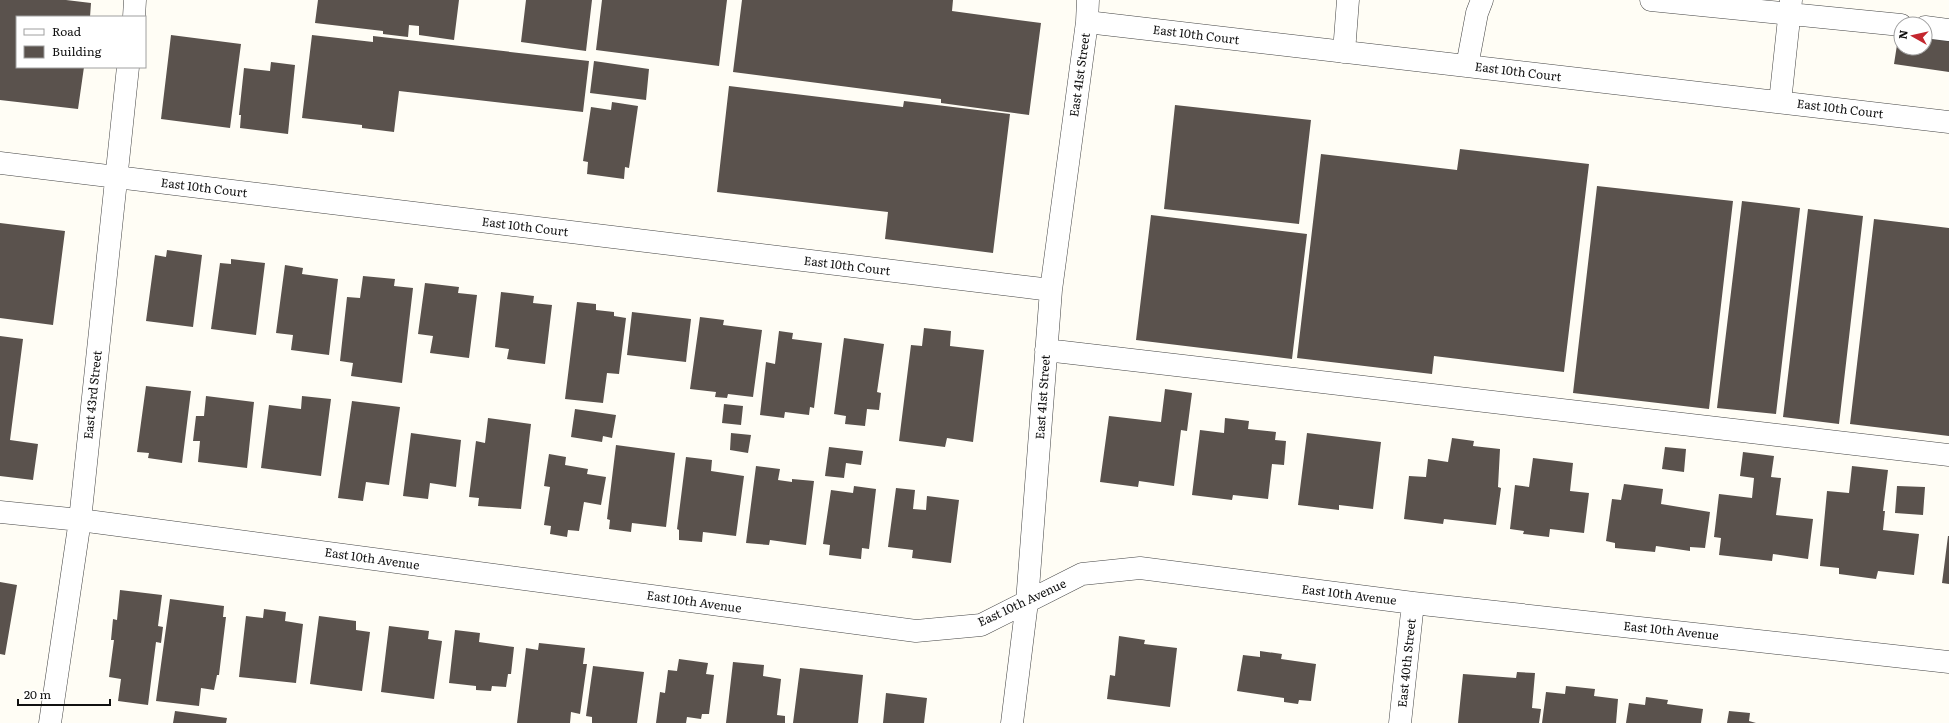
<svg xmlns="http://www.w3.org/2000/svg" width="1949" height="723" viewBox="0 0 1949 723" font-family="Literata,serif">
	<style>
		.building { fill: #5a524d }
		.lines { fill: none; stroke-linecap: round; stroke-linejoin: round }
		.minor-casing { stroke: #444; stroke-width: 23 }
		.minor { stroke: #fff; stroke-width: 22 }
		.labels { text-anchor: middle; stroke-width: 4; stroke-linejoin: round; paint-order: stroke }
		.street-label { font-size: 12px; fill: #111; stroke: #fff }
	</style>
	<rect width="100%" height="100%" fill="#fffdf5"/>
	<path class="building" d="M0 0H66L91 3 90 17H17V67H84L78 109 0 100Z
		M318 0H459L454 40 419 35V26L409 25 408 37 383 34V31L315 23Z
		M526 0H592L586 51 521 42Z
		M602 0H727L719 66 596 50Z
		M742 0H953L952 11 1041 23 1029 115 941 103V99L733 72Z
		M1899 32 1901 33V48H1925V36L1949 39V72L1894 64Z
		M171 35 241 44 230 128 161 119Z
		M312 35 373 42V36L589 61 583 112 399 91 394 132 362 128V125L302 118Z
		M594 61 649 69 646 100 590 93Z
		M271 62 295 65 288 134 240 128 241 115H239L244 68 270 71Z
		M729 86 903 107 904 101 1010 114 993 253 885 239 888 212 717 192Z
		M612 102 638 106 629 168 625 167 624 179 587 174 588 162 583 161 591 107 611 110Z
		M1175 105 1311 120 1299 224 1164 209Z
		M1460 149 1589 164 1564 372 1434 356 1432 374 1297 358 1321 154 1457 170Z
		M1597 186 1733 201 1709 409 1573 393Z
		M1742 201 1800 208 1776 414 1717 408Z
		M1808 209 1863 216 1839 424 1783 417Z
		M1151 215 1307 234 1292 359 1136 340Z
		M1874 219 1949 228V436L1850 424Z
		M0 223 65 231 53 325 0 318Z
		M167 250 202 255 193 327 146 321 155 255 166 257Z
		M231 259 265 263 256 335 211 329 220 263 231 264Z
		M285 265 303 268 302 274 338 279 329 355 291 350 293 335 276 333Z
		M363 276 395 279 394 286 413 288 402 383 351 376 353 363 340 361 347 297 360 298Z
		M425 283 459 287 458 293 477 295 469 358 430 353 433 336 418 334Z
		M501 292 534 296 533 303 552 305 545 364 507 359 509 349 495 347Z
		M577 302 596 304V310L614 312V316L626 318 619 374 607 373 603 403 565 399Z
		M632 312 691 319 686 362 627 355Z
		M700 317 724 320 723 325 762 330 753 397 728 394 727 398 715 397 716 392 690 389Z
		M924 328 951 331 950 346 984 350 973 442 947 438 945 447 899 441 911 345 922 346Z
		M779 331 793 333 792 339 822 343 814 408 810 407 809 415 785 412 784 418 760 415 766 362 775 364Z
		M0 336 23 339 10 440 38 444 33 480 0 476Z
		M844 338 884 344 877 392 881 393 879 410 867 409 865 426 845 424 846 416 834 414Z
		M146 386 191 391 182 463 148 458 149 453 137 452Z
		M1165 389 1192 393 1187 431 1181 430 1174 486 1139 481 1138 487 1100 482 1109 416 1161 422Z
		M206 396 254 402 247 468 198 462 200 441H193L196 416H204Z
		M302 396 331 399 321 476 261 468 269 405 301 409Z
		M352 401 400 407 389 485 366 482 363 501 338 498Z
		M724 404 743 406 741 425 722 423Z
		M575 409 616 415 612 438 603 436 602 442 571 437Z
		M488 418 531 424 521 509 478 506 479 498 469 497 476 441 485 443Z
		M1225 418 1249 421 1248 429 1276 432 1275 440 1286 441 1284 465 1272 464 1268 499 1233 495 1232 500 1192 495 1200 430 1224 433Z
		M411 433 461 440 456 487 430 483 428 499 403 496Z
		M731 433 751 435 748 453 730 450Z
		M1307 433 1381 442 1373 509 1339 505V510L1298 505Z
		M1452 438 1474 441 1473 446 1500 449 1498 487 1501 488 1496 525 1444 519 1443 524 1404 519 1409 476 1426 477 1428 459 1448 462Z
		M616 445 675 453 666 527 632 523 631 532 609 529 610 520 607 519Z
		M829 447 863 451 861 465 846 463 844 478 825 476Z
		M1665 447 1686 449 1684 472 1662 469Z
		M1743 452 1774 456 1771 477 1781 478 1776 515 1813 519 1808 559 1773 554 1772 561 1719 555 1721 538 1714 537 1719 494 1752 498 1754 478 1740 476Z
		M549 454 566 457 565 465 588 469 587 474 606 477 601 505 584 502 579 531 568 530 567 537 550 534 551 526 544 525 550 487 544 486Z
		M686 457 712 460 711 471 744 476 736 536 703 532 702 542 679 540V530L677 529Z
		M1533 458 1573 463 1570 491 1589 493 1584 533 1550 529 1549 537 1523 534 1524 531 1510 529 1515 485 1529 487Z
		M756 466 780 469 778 480 792 482V479L814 481 806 545 770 540 769 545 746 543Z
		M1852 466 1888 470 1883 511H1885L1883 530 1919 534 1914 575 1878 571 1876 579 1839 574V568L1820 566 1827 491 1849 493Z
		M1624 484 1663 489 1661 504 1710 512 1705 548 1690 547V551L1656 546 1655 552 1615 548V543L1606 541 1612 499 1621 500Z
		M854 486 876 489 869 549 862 548 861 559 829 555 830 545 823 544 831 490 853 493Z
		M1897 486 1925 487 1923 515 1895 513Z
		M896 488 915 490 913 509 926 510 927 496 959 500 951 563 912 558 913 550 888 547Z
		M1948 536H1949V584L1942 583Z
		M0 582 17 585 5 655 0 654Z
		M120 590 162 595 158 626 163 627 161 643 156 642 148 705 118 701 121 679 109 677 114 640H111L113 619 117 620Z
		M170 599 224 606 223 617H226L219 675H217L214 690 201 688 199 706 156 701Z
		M264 609 286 612 285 621 303 624 296 683 239 677 246 616 263 618Z
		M319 616 356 621V630L370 632 362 691 310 684Z
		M389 626 429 631 428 639 442 641 434 699 381 692Z
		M455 630 480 633 479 642 514 647 511 674H508L506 687 492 686 491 691 476 690V686L449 683Z
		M1119 636 1145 640 1144 644 1177 648 1170 707 1107 699 1110 675 1115 676Z
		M539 643 585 648 583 664H587L580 714 571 712 570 723H517L526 648 538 650Z
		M1260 651 1282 654 1281 659 1316 664 1311 701 1299 700 1298 704 1284 702V698L1237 691 1243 655 1260 657Z
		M679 659 708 663 706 674 714 675 709 714H702L701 719 687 717 686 723H656L660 692 665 693 668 670 677 671Z
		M733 662 764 665 763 676 781 679 777 715 785 716V723H726Z
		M593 666 644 672 637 723H592V717L586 716Z
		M800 668 863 675 858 723H793Z
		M1517 672 1535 673 1532 708 1541 709 1539 723H1458L1463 674 1516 678Z
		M1566 686 1595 689 1594 696 1618 699 1616 723H1542L1546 692 1565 694Z
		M886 693 927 698 924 723H883Z
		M1646 697 1668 700 1667 704 1703 709 1701 723H1626L1629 703 1645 705Z
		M175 711 227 718 226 723H173Z
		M1729 711 1750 713 1749 721 1756 723H1727Z"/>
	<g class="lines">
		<g class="minor-casing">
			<path id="minor" d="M1651 0 1901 25
				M134 17 135 0
				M1087 22 1949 122
				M1925 27 1949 30
				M1344 52 1348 0
				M1467 66 1477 13 1482 0
				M1780 102 1791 0
				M0 163 1051 290
				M1046 350 1949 455
				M0 512 80 520 916 631 981 625 1082 574 1140 568 1413 603 1949 662
				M50 723 80 520 128 67
				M1012 723 1027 602 1051 290 1087 22 1088 0
				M1400 723 1413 603"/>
		</g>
		<use href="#minor" class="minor"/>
	</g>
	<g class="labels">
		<g class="street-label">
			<text transform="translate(1196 35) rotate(7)" y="4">East 10th Court</text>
			<text transform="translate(1518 72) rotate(7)" y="4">East 10th Court</text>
			<text transform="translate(1080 75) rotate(-82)" y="4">East 41st Street</text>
			<text transform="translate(1840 109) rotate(7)" y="4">East 10th Court</text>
			<text transform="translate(204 188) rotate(7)" y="4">East 10th Court</text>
			<text transform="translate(525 227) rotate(7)" y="4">East 10th Court</text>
			<text transform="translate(847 266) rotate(7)" y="4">East 10th Court</text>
			<text transform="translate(93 395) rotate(-84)" y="4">East 43rd Street</text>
			<text transform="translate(1043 397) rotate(-86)" y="4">East 41st Street</text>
			<text transform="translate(372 559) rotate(8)" y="4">East 10th Avenue</text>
			<text transform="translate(1349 595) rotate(7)" y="4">East 10th Avenue</text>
			<text transform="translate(694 602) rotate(8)" y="4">East 10th Avenue</text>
			<text transform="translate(1022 603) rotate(-25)" y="4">East 10th Avenue</text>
			<text transform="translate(1671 631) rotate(6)" y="4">East 10th Avenue</text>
			<text transform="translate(1407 663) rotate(-84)" y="4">East 40th Street</text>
		</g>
	</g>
	<rect x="16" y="16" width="130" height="52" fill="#ffffff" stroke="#a0a0a0"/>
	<rect x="24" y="29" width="20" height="6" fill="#ffffff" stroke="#a0a0a0"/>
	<text x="52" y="36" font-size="12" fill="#111111">Road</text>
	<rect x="24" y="46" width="20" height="12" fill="#5a524d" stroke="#a0a0a0"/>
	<text x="52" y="56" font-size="12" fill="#111111">Building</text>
	<g transform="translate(1913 36) rotate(278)"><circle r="19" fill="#ffffff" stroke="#a0a0a0"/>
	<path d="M0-3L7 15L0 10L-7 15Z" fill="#c4262e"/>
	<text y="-6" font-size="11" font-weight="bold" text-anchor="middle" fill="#111111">N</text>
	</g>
	<path d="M18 699v6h92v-6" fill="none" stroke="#111111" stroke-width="2"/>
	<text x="24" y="699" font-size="12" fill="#111111" stroke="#ffffff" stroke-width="3" paint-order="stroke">20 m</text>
</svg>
